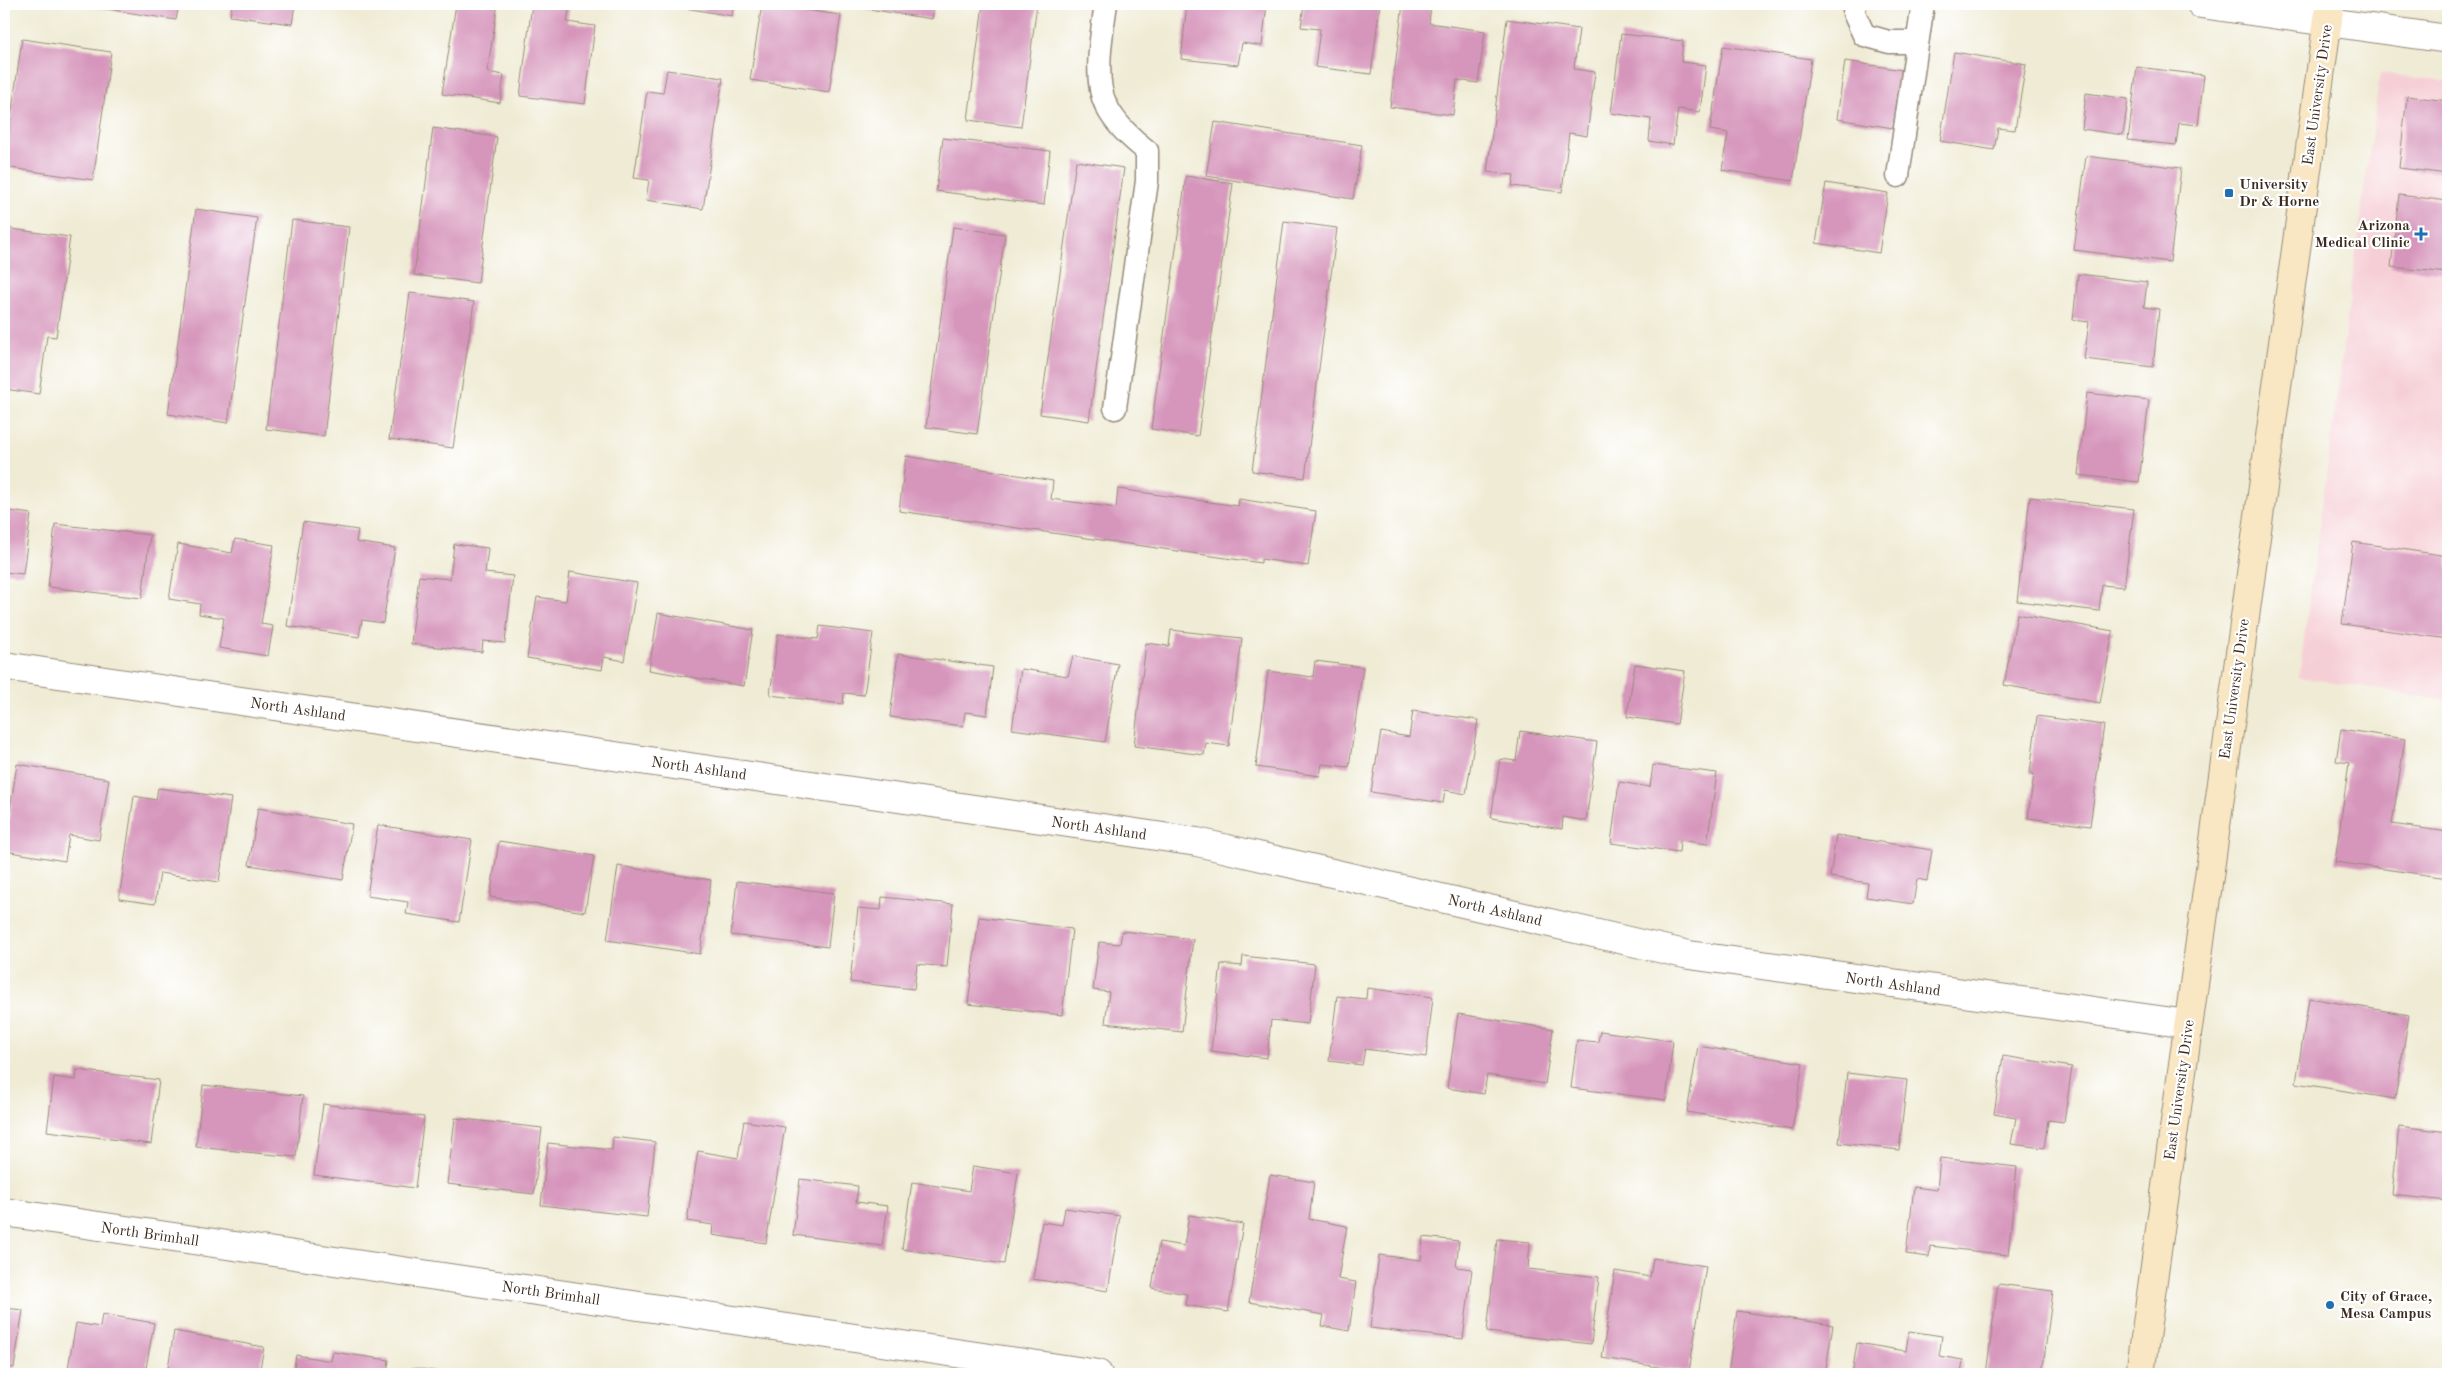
<svg xmlns="http://www.w3.org/2000/svg" width="2452" height="1378" viewBox="0 0 2452 1378" font-family="'Old Standard TT',serif">
	<style>
		.built { fill: #f6cfd6 }
		.building { fill: #d695bb }
		.lines { fill: none; stroke-linecap: round; stroke-linejoin: round }
		.service-casing { stroke: #958a79; stroke-width: 25 }
		.minor-casing { stroke: #958a79; stroke-width: 30 }
		.tertiary-casing { stroke: #958a79; stroke-width: 30 }
		.secondary-casing { stroke: #958a79; stroke-width: 30 }
		.service { stroke: #fff; stroke-width: 22 }
		.minor { stroke: #fff; stroke-width: 28 }
		.tertiary { stroke: #fff; stroke-width: 28 }
		.secondary { stroke: #f9e7c3; stroke-width: 28 }
		.poi-dot { fill: #1f6fb2; stroke: #fff; stroke-width: 2 }
		.labels { text-anchor: middle; stroke-width: 4.5; stroke-linejoin: round; paint-order: stroke }
		.street-label { font-size: 15px; fill: #3b2a1e; stroke: #fff }
		.poi-label { font-size: 15px; font-weight: bold; fill: #3b2a1e; stroke: #fff; text-anchor: start }
	</style>
	<rect width="100%" height="100%" fill="#fff"/>
	<filter id="ink" filterUnits="userSpaceOnUse"><feTurbulence type="fractalNoise" baseFrequency=".02" numOctaves="2"/><feDisplacementMap in="SourceGraphic" scale="10" xChannelSelector="R" yChannelSelector="G"/><feConvolveMatrix kernelMatrix="1 2 1 2 8 2 1 2 1" color-interpolation-filters="sRGB"/></filter>
	<filter id="wash" filterUnits="userSpaceOnUse"><feTurbulence type="fractalNoise" baseFrequency=".0096" numOctaves="4" result="noise"/><feDisplacementMap in="SourceGraphic" scale="20" xChannelSelector="R" yChannelSelector="G"/><feGaussianBlur stdDeviation="1.12" result="paint"/><feColorMatrix in="noise" values="0 0 0 0 0 0 0 0 0 0 0 0 0 0 0 0 0 1.4 0 .05"/><feComposite in="paint" operator="in"/></filter>
	<g filter="url(#wash)">
		<rect width="100%" height="100%" fill="#efebd4"/>
		<path class="built" d="M2380 73 2448 82V701L2299 677Z"/>
		<g id="blocks">
			<path class="building" d="M94 4H179L176 20 94 7Z
				M232 4H295L292 24 230 16Z
				M456 4H498L487 72 504 75 500 103 442 94Z
				M532 4H570L567 22 595 26 585 104 520 96Z
				M662 4H734L732 16Z
				M762 4 841 15 829 92 750 80Z
				M863 4H934L932 19 862 8Z
				M983 4H1037L1021 127 968 120Z
				M1187 4H1267L1262 46 1242 43 1238 65 1181 59Z
				M1304 4H1380L1371 74 1315 67 1320 29 1301 27Z
				M1403 4H1431L1429 23 1485 31 1478 83 1457 80 1453 115 1390 107Z
				M1507 19 1579 29 1574 69 1595 72 1587 136 1569 133 1562 192 1512 186 1514 175 1487 172Z
				M1621 34 1683 41 1681 62 1706 65 1700 112 1678 109 1673 145 1649 141 1651 119 1611 113Z
				M22 39 111 52 93 180 4 167Z
				M1723 46 1811 59 1793 181 1722 170 1728 133 1710 130Z
				M1954 52 2026 64 2015 130 1998 128 1994 150 1940 141Z
				M1845 61 1902 70 1893 128 1837 119Z
				M2137 67 2204 75 2198 125 2179 123 2176 145 2128 140Z
				M667 70 723 78 703 209 646 200 649 180 634 178 647 91 663 93Z
				M2086 93 2128 99 2123 135 2082 129Z
				M2407 96 2448 101V174L2399 168Z
				M1215 122 1362 145 1353 199 1206 176Z
				M433 128 497 137 478 283 414 275Z
				M943 138 1050 151 1044 205 936 191Z
				M2086 156 2181 168 2170 262 2074 250Z
				M1076 161 1124 168 1089 421 1040 414Z
				M1186 176 1233 183 1198 436 1151 429Z
				M1826 183 1888 193 1879 253 1816 243Z
				M2399 195 2448 201V273L2391 267Z
				M196 209 257 218 228 423 168 414Z
				M292 220 349 227 324 436 266 429Z
				M1284 221 1337 228 1305 478 1252 471Z
				M953 227 1005 234 977 434 926 427Z
				M4 228 70 237 56 337 47 336 39 394 4 389Z
				M2078 274 2147 282 2144 307 2159 309 2153 367 2084 359 2089 322 2073 320Z
				M410 293 474 302 453 448 389 439Z
				M2087 393 2149 400 2139 482 2078 475Z
				M906 456 1053 481 1051 499 1116 508 1118 489 1238 506 1239 499 1316 511 1308 566 1261 559V563L899 511Z
				M2030 497 2134 509 2124 587 2102 585 2099 611 2017 601Z
				M4 510 31 514 23 574 4 572Z
				M303 522 358 530 356 542 395 548 383 623 362 620 359 637 287 626Z
				M55 524 150 535 142 598 48 587Z
				M235 539 274 545 261 624 273 626 268 656 219 648 224 618 199 614 200 604 169 599 178 544 232 553Z
				M2353 542 2448 556V639L2342 624Z
				M454 544 488 548 485 573 513 576 505 643 483 641 482 652 411 644 419 576 450 579Z
				M570 572 637 583 624 661 604 657 602 670 527 658 537 597 566 601Z
				M658 613 753 630 744 686 649 670Z
				M2017 614 2113 631 2100 703 2004 685Z
				M820 626 873 633 864 695 844 693 843 704 770 695 778 634 818 639Z
				M1171 630 1242 638 1229 746 1206 743 1204 755 1134 746 1146 643 1169 646Z
				M898 654 993 667 987 715 965 712 963 726 890 717Z
				M1073 656 1118 664 1105 742 1012 729 1021 669 1068 676Z
				M1315 661 1363 667 1349 767 1322 764 1320 776 1256 767 1268 671 1313 677Z
				M1635 664 1685 671 1677 724 1627 717Z
				M1413 711 1478 720 1466 794 1445 790 1443 803 1371 792 1381 732 1409 737Z
				M2037 716 2104 725 2090 826 2028 818 2034 774 2030 773Z
				M2341 729 2405 739 2392 824 2448 832V878L2335 862 2349 763 2336 761Z
				M1520 731 1597 742 1586 821 1563 817 1562 829 1491 818 1500 759 1516 761Z
				M17 764 109 779 99 840 69 835 65 861 4 851Z
				M1653 765 1717 773 1707 844 1680 840 1679 852 1611 843 1619 782 1650 787Z
				M158 788 231 798 219 882 160 873 155 904 119 899 134 796 156 800Z
				M258 808 352 824 343 880 249 865Z
				M378 825 472 840 459 922 406 914 408 902 367 896Z
				M1836 835 1932 850 1927 881 1917 879 1913 904 1866 897 1868 883 1830 877Z
				M499 841 594 856 585 912 490 897Z
				M618 866 711 880 700 954 607 940Z
				M737 881 834 893 828 947 731 935Z
				M882 897 953 904 947 967 917 964 914 989 850 982 858 908 881 910Z
				M979 917 1072 929 1062 1015 968 1004Z
				M1122 931 1193 939 1182 1032 1105 1023 1109 992 1093 990 1099 942 1120 944Z
				M1243 956 1315 964 1308 1024 1271 1020 1267 1058 1211 1051 1221 964 1242 966Z
				M1367 988 1433 997 1426 1057 1365 1049 1362 1065 1329 1061 1337 996 1366 999Z
				M2309 998 2409 1015 2395 1099 2296 1083Z
				M1458 1014 1553 1029 1545 1084 1487 1075 1484 1094 1447 1088Z
				M1600 1031 1673 1041 1666 1100 1571 1088 1577 1040 1598 1042Z
				M1698 1046 1803 1063 1792 1130 1687 1112Z
				M2003 1056 2072 1067 2064 1122 2048 1120 2044 1148 2011 1144 2016 1118 1994 1114Z
				M77 1070 159 1080 151 1144 47 1131 54 1077 76 1080Z
				M1847 1073 1907 1080 1899 1150 1839 1143Z
				M203 1085 303 1096 296 1157 196 1147Z
				M323 1104 424 1117 415 1188 314 1175Z
				M455 1118 542 1128 534 1194 447 1184Z
				M744 1121 785 1127 766 1243 712 1235 713 1225 687 1221 698 1151 738 1158Z
				M2399 1126 2448 1132V1201L2392 1195Z
				M613 1137 655 1142 647 1217 541 1205 548 1143 612 1150Z
				M1940 1158 2017 1167 2008 1255 1930 1246 1929 1257 1906 1254 1914 1187 1937 1190Z
				M973 1166 1018 1173 1004 1264 902 1249 912 1182 969 1191Z
				M1270 1175 1314 1182 1309 1219 1347 1226 1338 1279 1356 1282 1349 1331 1322 1326 1324 1315 1249 1302Z
				M800 1179 858 1186 856 1202 888 1206 882 1246 793 1235Z
				M1065 1208 1120 1216 1108 1291 1033 1279 1042 1222 1062 1225Z
				M1189 1215 1243 1224 1228 1312 1185 1305 1187 1294 1152 1288 1159 1242 1184 1246Z
				M1423 1237 1459 1241 1456 1267 1472 1269 1463 1339 1370 1328 1379 1255 1421 1260Z
				M1497 1239 1530 1242 1528 1269 1599 1277 1591 1344 1487 1332Z
				M1653 1258 1706 1266 1689 1372 1602 1358 1615 1271 1650 1277Z
				M1998 1284 2053 1291 2042 1374H1986Z
				M4 1308 23 1310 14 1368 4 1367Z
				M1737 1311 1833 1325 1825 1374H1728Z
				M102 1314 154 1323 145 1374H67L76 1323 100 1327Z
				M174 1331 264 1347 259 1374H167Z
				M1909 1331 1942 1336 1939 1356 1963 1360 1961 1374H1852L1857 1343 1906 1351Z
				M333 1352 389 1360 387 1374H293L296 1355 331 1361Z
				M411 1368 448 1373 447 1374H410Z"/>
		</g>
	</g>
	<g filter="url(#ink)">
		<use href="#blocks" fill-opacity="0" stroke="#958a79" stroke-width="1"/>
		<g class="lines">
			<g class="service-casing">
				<path id="service" d="M1106 4C1102 31 1093 80 1106 105 1115 124 1131 138 1147 151V181L1115 408
					M1855 4 1854 13 1864 35 1889 42H1917
					M1898 176 1923 4"/>
			</g>
			<g class="minor-casing">
				<path id="minor" d="M4 666 1197 842 1689 955 2188 1024
					M4 1212 1098 1374"/>
			</g>
			<g class="tertiary-casing">
				<path id="tertiary" d="M2201 4 2448 39"/>
			</g>
			<g class="secondary-casing">
				<path id="secondary" d="M2140 1374 2330 4"/>
			</g>
			<use href="#service" class="service"/>
			<use href="#minor" class="minor"/>
			<use href="#tertiary" class="tertiary"/>
			<use href="#secondary" class="secondary"/>
		</g>
	</g>
	<g class="poi-dot">
		<rect x="2224" y="188" width="10" height="10" rx="2.5"/>
		<path d="M2418.5 226.5h5v5h5v5h-5v5h-5v-5h-5v-5h5z"/>
		<circle cx="2330" cy="1305" r="5"/>
	</g>
	<g class="labels">
		<g class="street-label">
			<text transform="translate(2317 95) rotate(-82)" y="5">East University Drive</text>
			<text transform="translate(2234 689) rotate(-82)" y="5">East University Drive</text>
			<text transform="translate(298 709) rotate(8)" y="5">North Ashland</text>
			<text transform="translate(699 768) rotate(8)" y="5">North Ashland</text>
			<text transform="translate(1099 828) rotate(8)" y="5">North Ashland</text>
			<text transform="translate(1495 910) rotate(13)" y="5">North Ashland</text>
			<text transform="translate(1893 984) rotate(8)" y="5">North Ashland</text>
			<text transform="translate(2179 1090) rotate(-82)" y="5">East University Drive</text>
			<text transform="translate(150 1234) rotate(8)" y="5">North Brimhall</text>
			<text transform="translate(551 1293) rotate(8)" y="5">North Brimhall</text>
		</g>
		<g class="poi-label">
			<text x="2239" y="189">University<tspan x="2239" dy="17">Dr &amp; Horne</tspan></text>
			<text x="2410" y="230" text-anchor="end">Arizona<tspan x="2410" dy="17">Medical Clinic</tspan></text>
			<text x="2340" y="1301">City of Grace,<tspan x="2340" dy="17">Mesa Campus</tspan></text>
		</g>
	</g>
	<rect width="2452" height="1378" fill="none" stroke="#fff" stroke-width="20"/>
</svg>
